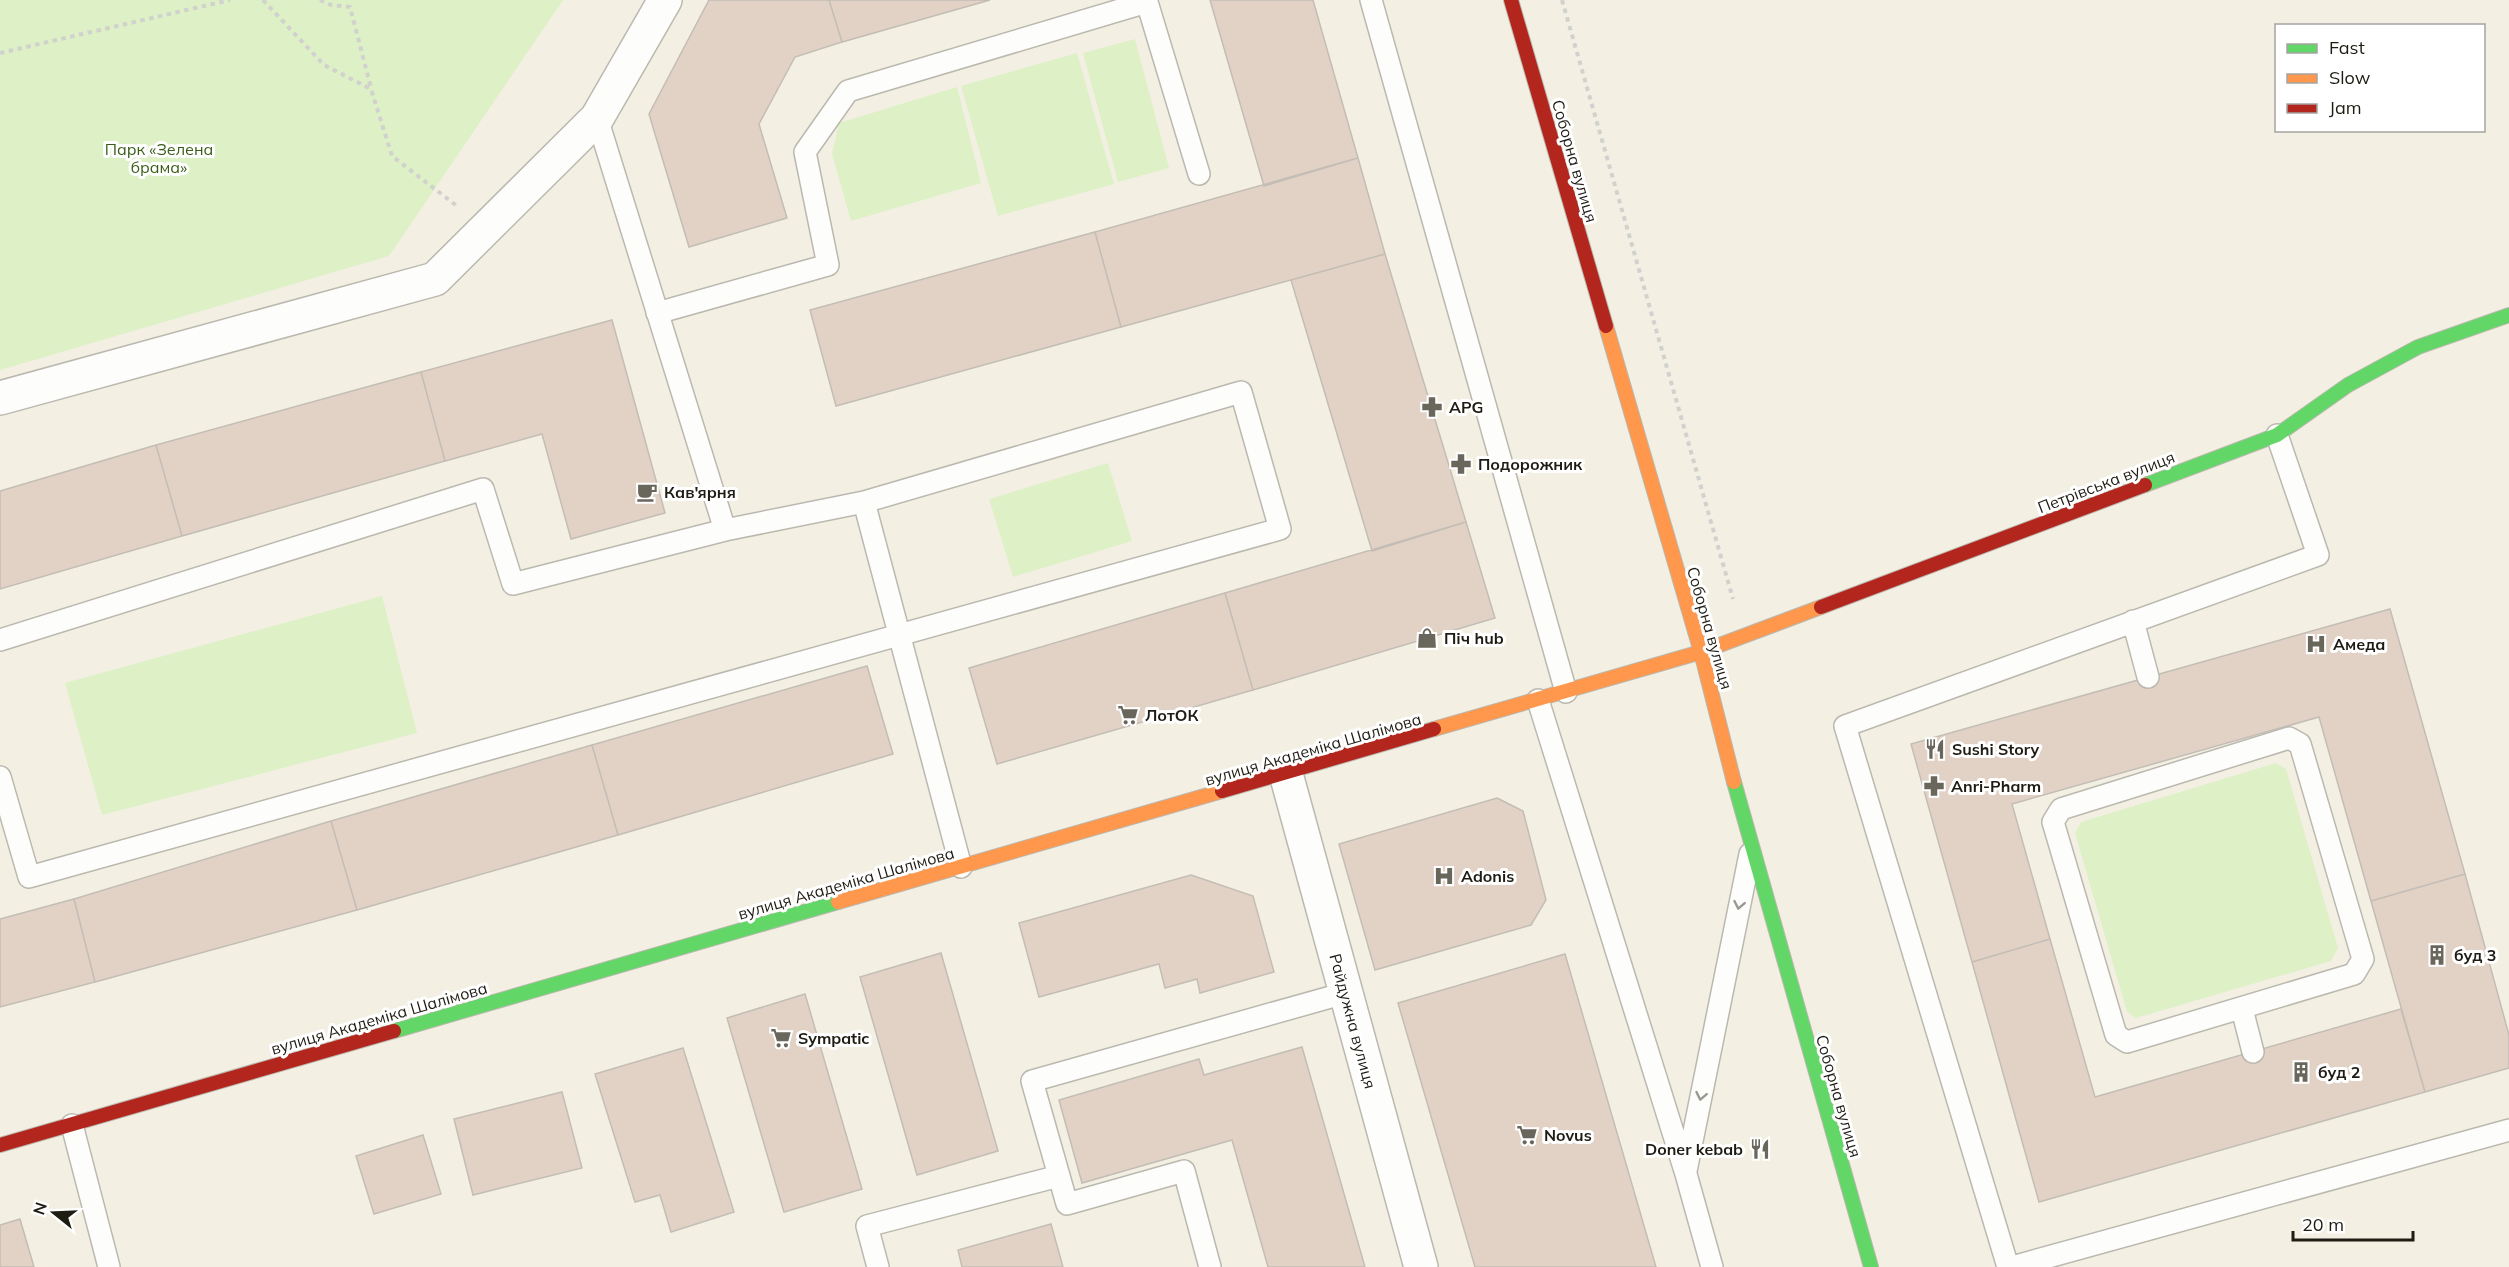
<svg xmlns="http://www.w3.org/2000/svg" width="2509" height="1267" viewBox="0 0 2509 1267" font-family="Mulish,sans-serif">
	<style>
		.green { fill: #ddf0c6 }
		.building { fill: #e2d2c6; stroke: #c3bdb5; stroke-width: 1.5 }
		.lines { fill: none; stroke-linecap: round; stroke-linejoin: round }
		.lane-casing { stroke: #bbb8af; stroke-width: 24 }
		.street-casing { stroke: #bbb8af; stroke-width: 36 }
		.fast-casing { stroke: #bbb8af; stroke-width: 16 }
		.slow-casing { stroke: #bbb8af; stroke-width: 16 }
		.jam-casing { stroke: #bbb8af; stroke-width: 16 }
		.path { stroke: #d1d1cd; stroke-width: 4; stroke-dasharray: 4.5 4.5; stroke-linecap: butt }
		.lane { stroke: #fdfdfb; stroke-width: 21 }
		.street { stroke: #fdfdfb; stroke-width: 33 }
		.fast { stroke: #63d668; stroke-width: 14 }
		.slow { stroke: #ff974d; stroke-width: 14 }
		.jam { stroke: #b3261e; stroke-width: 14 }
		.oneway { stroke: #999893 }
		.labels { text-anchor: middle; stroke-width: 6; stroke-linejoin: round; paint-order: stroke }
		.park-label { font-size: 16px; fill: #3b5c17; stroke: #fff }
		.street-label { font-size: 16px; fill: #1f1c14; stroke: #fff }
		.poi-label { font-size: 16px; font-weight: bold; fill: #1f1c14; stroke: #fff; text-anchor: start }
	</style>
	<rect width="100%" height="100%" fill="#f3f0e3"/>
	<path class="green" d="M0 0H563L389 256 0 370Z
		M1135 39 1169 168 1118 182 1083 53Z
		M1077 53 1114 184 998 216 961 86Z
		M957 87 981 183 851 221 832 154 839 123Z
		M1108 463 1132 541 1013 577 989 499Z
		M382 596 417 733 102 815 65 683Z
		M2276 763 2286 769 2338 948 2331 961 2136 1018 2127 1012 2075 833 2081 822Z"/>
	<path class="building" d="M709 0H829L842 42 795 57 759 124 787 218 689 247 649 114Z
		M829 0H990L842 42Z
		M1210 0H1313L1358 158 1264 186Z
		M1358 158 1385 254 1121 327 1095 232Z
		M1095 232 1121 327 836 406 810 310Z
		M1385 254 1466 522 1372 551 1291 280Z
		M612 320 665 513 571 539 542 434 445 461 421 372Z
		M421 372 445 461 182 536 156 445Z
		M156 445 182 536 0 589V491Z
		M1466 522 1495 618 1253 690 1225 593Z
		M1225 593 1253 690 997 764 969 668Z
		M2390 609 2465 874 2371 901 2319 717 2012 804 2050 939 1972 962 1911 744Z
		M867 666 893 754 618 835 592 745Z
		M592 745 618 835 357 910 331 821Z
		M1497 798 1523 811 1546 900 1531 925 1375 970 1339 844Z
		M331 821 357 910 95 982 74 899Z
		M2465 874 2509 1035V1068L2425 1092 2371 901Z
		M1191 875 1253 896 1274 972 1200 993 1197 979 1165 988 1159 964 1039 997 1019 923Z
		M74 899 95 982 0 1007V919Z
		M2050 939 2095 1097 2401 1009 2425 1092 2039 1202 1972 962Z
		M941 953 998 1151 917 1175 860 977Z
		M1565 954 1656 1267H1475L1398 1003Z
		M805 994 862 1189 784 1212 727 1018Z
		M1302 1047 1365 1267H1268L1232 1140 1082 1183 1059 1100 1199 1059 1204 1075Z
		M683 1048 734 1212 671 1232 660 1195 635 1202 595 1074Z
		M562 1092 582 1168 473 1195 454 1119Z
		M423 1135 441 1194 374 1214 356 1156Z
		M20 1219 34 1267H0V1225Z
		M1051 1224 1063 1267H962L958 1250Z"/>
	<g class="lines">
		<g class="lane-casing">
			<path id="lane" d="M1371 0 1566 692
				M657 313 828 265 805 152 848 91 1147 2 1199 174
				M864 502 961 867
				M2133 621 2148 677
				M0 640 483 489 513 584 725 530
				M1538 700 1686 1174 1712 1267
				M2289 738 2300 744 2363 959 2354 974 2127 1042 2116 1035 2053 822 2061 809Z
				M0 777 29 877 1280 529 1241 392 864 502 725 530 597 118
				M2242 1009 2253 1052
				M72 1125 109 1267
				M1686 1171 1750 854
				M878 1267 867 1226 1059 1176
				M1210 1267 1184 1171 1067 1204 1032 1081 1345 993
				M2008 1267 1845 726 2318 555 2277 435
				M2012 1267 2509 1130"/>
		</g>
		<g class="street-casing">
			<path id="street" d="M0 398 435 279 597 118 665 0
				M1286 774 1421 1267"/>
		</g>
		<g class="fast-casing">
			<path id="fast" d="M2145 485 2277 435 2348 385 2418 347 2509 315
				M1734 782 1871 1267
				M394 1031 838 902"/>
		</g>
		<g class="slow-casing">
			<path id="slow" d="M1606 326 1701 652 1734 782
				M1434 729 1701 652 1821 607
				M838 902 1222 791"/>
		</g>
		<g class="jam-casing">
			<path id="jam" d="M1511 0 1606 326
				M1821 607 2145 485
				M1222 791 1434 729
				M0 1145 394 1031"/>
		</g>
		<path class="path" d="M263 0 324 65 371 89 392 156 457 206
			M320 0 331 5 350 7 371 88
			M1562 0 1733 599
			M0 53 230 0"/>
		<use href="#lane" class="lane"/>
		<use href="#street" class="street"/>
		<use href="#fast" class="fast"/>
		<use href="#slow" class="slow"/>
		<use href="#jam" class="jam"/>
	</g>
	<defs><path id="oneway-chevron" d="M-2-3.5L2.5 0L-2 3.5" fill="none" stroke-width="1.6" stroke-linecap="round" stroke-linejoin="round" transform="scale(1.5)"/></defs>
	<g class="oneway">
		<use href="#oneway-chevron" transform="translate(1739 905) rotate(101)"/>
		<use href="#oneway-chevron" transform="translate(1701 1096) rotate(101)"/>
	</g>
	<defs>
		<g id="pharmacy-bare" transform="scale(1.62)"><path d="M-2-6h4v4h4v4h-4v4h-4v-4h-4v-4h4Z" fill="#69665c" stroke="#fff" stroke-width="2.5" paint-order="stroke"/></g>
		<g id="cafe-bare" transform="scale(1.62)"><path d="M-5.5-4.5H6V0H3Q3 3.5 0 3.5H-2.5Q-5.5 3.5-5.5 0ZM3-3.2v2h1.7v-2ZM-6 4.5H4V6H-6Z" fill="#69665c" stroke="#fff" stroke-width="2.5" paint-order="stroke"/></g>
		<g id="shop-bare" transform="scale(1.62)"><path d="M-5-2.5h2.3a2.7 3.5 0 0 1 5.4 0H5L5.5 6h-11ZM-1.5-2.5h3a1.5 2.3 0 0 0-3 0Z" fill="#69665c" stroke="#fff" stroke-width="2.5" paint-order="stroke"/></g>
		<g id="hospital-bare" transform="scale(1.62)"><path d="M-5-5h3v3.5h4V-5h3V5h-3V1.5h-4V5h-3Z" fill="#69665c" stroke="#fff" stroke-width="2.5" paint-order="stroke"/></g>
		<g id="supermarket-bare" transform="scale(1.62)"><path d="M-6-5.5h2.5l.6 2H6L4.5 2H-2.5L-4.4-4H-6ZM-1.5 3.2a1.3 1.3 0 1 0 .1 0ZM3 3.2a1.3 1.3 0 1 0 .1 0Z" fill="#69665c" stroke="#fff" stroke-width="2.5" paint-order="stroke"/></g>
		<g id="restaurant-bare" transform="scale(1.62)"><path d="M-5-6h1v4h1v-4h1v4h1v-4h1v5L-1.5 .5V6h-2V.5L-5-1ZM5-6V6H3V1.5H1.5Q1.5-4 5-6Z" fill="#69665c" stroke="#fff" stroke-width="2.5" paint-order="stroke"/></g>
		<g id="building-bare" transform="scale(1.62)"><path d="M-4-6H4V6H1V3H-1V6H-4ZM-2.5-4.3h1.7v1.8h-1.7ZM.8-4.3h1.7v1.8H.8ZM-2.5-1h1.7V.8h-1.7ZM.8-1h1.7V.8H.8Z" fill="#69665c" stroke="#fff" stroke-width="2.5" paint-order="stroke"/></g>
	</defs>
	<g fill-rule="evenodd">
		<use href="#pharmacy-bare" x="1432" y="407"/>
		<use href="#pharmacy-bare" x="1461" y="464"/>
		<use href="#cafe-bare" x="647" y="492"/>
		<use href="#shop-bare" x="1427" y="638"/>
		<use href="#hospital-bare" x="2316" y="644"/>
		<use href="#supermarket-bare" x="1128" y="715"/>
		<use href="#restaurant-bare" x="1935" y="749"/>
		<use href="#pharmacy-bare" x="1934" y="786"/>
		<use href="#hospital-bare" x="1444" y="876"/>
		<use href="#building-bare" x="2437" y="955"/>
		<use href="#supermarket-bare" x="781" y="1038"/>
		<use href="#building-bare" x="2301" y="1072"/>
		<use href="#supermarket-bare" x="1527" y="1135"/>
		<use href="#restaurant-bare" x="1760" y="1149"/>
	</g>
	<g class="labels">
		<g class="park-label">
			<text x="159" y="155">Парк «Зелена<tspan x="159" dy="18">брама»</tspan></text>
		</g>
		<g class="street-label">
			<text transform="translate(1575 161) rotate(74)" y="6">Соборна вулиця</text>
			<text transform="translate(2106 482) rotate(-21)" y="6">Петрівська вулиця</text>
			<text transform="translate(1710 628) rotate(74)" y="6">Соборна вулиця</text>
			<text transform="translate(1313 749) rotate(-16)" y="6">вулиця Академіка Шалімова</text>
			<text transform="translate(846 883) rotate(-16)" y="6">вулиця Академіка Шалімова</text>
			<text transform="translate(379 1018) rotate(-16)" y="6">вулиця Академіка Шалімова</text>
			<text transform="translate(1353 1021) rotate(75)" y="6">Райдужна вулиця</text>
			<text transform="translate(1839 1096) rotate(74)" y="6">Соборна вулиця</text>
		</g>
		<g class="poi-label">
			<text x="1449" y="413">APG</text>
			<text x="1478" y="470">Подорожник</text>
			<text x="664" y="498">Кав'ярня</text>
			<text x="1444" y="644">Піч hub</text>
			<text x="2333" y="650">Амеда</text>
			<text x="1145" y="721">ЛотОК</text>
			<text x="1952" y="755">Sushi Story</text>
			<text x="1951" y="792">Anri-Pharm</text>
			<text x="1461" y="882">Adonis</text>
			<text x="2454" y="961">буд 3</text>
			<text x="798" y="1044">Sympatic</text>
			<text x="2318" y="1078">буд 2</text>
			<text x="1544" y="1141">Novus</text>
			<text x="1743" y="1155" text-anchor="end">Doner kebab</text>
		</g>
	</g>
	<rect x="2275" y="24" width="210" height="108" fill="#ffffff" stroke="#a5a4a1" stroke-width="1.5"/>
	<rect x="2287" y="44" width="30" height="9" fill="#63d668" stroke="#a5a4a1" stroke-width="1.5"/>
	<text x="2329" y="54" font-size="18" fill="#1f1c14">Fast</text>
	<rect x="2287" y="74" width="30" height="9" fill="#ff974d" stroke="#a5a4a1" stroke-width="1.5"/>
	<text x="2329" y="84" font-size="18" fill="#1f1c14">Slow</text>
	<rect x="2287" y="104" width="30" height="9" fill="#b3261e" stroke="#a5a4a1" stroke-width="1.5"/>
	<text x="2329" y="114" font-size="18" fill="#1f1c14">Jam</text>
	<g transform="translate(54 1213) rotate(288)" stroke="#ffffff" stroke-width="4.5" paint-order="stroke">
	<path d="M0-4.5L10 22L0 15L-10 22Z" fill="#1f1c14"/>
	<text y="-9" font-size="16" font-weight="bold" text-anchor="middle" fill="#1f1c14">N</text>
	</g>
	<path d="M2293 1231v9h120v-9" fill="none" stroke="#1f1c14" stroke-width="3"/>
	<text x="2302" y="1231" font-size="18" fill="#1f1c14" stroke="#ffffff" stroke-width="4.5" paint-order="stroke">20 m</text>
</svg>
